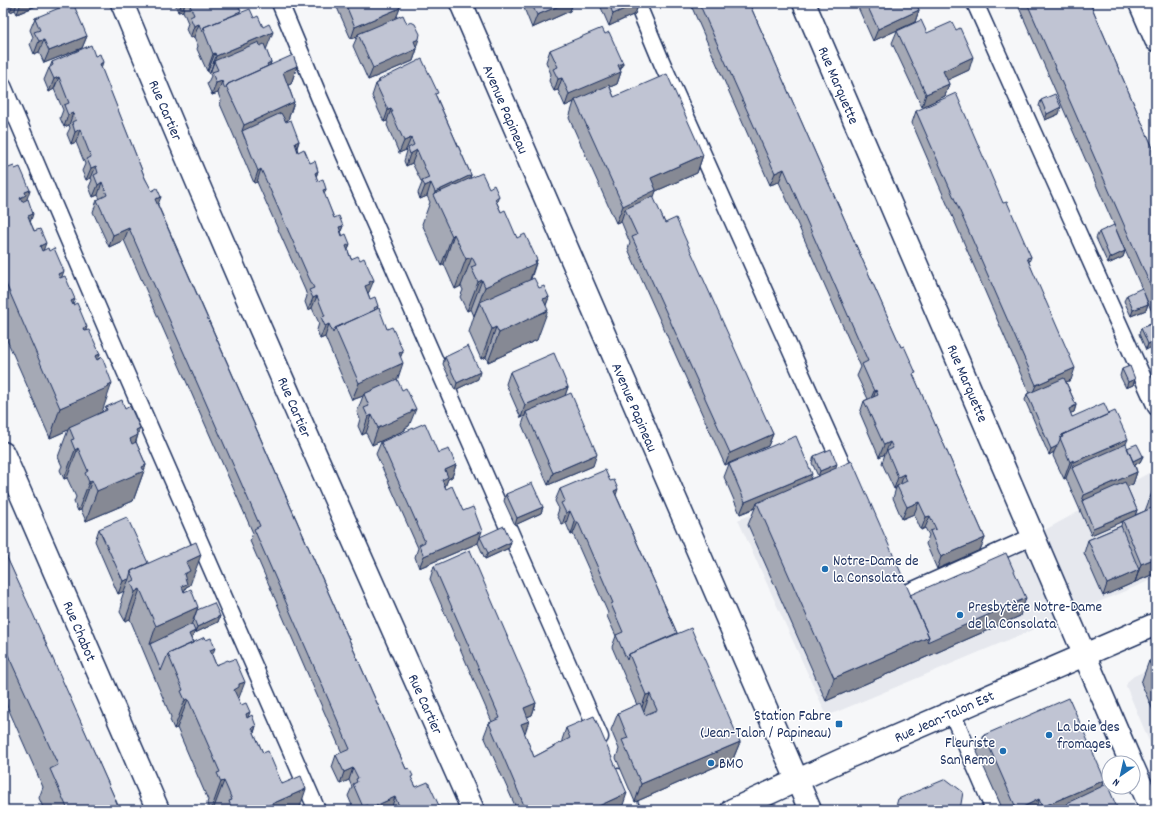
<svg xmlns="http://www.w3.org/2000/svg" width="1159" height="813" viewBox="0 0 1159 813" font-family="Dekko,sans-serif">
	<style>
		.built { fill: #e6e8ee }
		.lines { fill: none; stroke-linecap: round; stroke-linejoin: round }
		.service-casing { stroke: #1b2f5e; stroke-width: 19 }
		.minor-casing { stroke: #1b2f5e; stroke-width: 25 }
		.secondary-casing { stroke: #1b2f5e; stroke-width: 25 }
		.service { stroke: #fff; stroke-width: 16 }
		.minor { stroke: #fff; stroke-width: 22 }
		.secondary { stroke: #fff; stroke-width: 22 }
		.wall { fill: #a5a9b5; stroke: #1b2f5e }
		.shaded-wall { fill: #868994; stroke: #1b2f5e }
		.building { fill: #c0c4d3; stroke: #1b2f5e }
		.poi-dot { fill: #1f6fb2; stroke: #fff; stroke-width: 1.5 }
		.labels { text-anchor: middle; stroke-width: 3; stroke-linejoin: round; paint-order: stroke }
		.street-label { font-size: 15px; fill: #1b2f5e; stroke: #fff }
		.poi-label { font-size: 15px; fill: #1b2f5e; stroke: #fff; text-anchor: start }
	</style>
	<rect width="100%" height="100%" fill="#f6f7f9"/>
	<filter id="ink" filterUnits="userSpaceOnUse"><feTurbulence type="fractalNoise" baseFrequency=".025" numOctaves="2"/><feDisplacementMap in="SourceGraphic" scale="8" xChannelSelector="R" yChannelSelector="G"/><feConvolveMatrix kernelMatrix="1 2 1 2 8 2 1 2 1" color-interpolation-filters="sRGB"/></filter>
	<g filter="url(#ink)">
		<path class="built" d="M1156 469V578L827 716 738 520 847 477 900 596 1034 536Z
			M1156 666V755H1155L1126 686 1128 681 1134 676Z"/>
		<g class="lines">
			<g class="service-casing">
				<path id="service" d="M280 3 320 99 600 737
					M637 3 662 63 851 485
					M975 3 1156 407
					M3 86 111 339 317 810
					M895 585 900 596 1034 536
					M952 713 994 810
					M618 777 632 810"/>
			</g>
			<g class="minor-casing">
				<path id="minor" d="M122 3C234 274 354 542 473 810
					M804 3 1131 763
					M1140 3 1156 40
					M3 453 158 810
					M1133 767 1152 810"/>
			</g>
			<g class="secondary-casing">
				<path id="secondary" d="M461 3 810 810
					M732 810 846 758 1156 624"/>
			</g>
			<use href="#service" class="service"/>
			<use href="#minor" class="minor"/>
			<use href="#secondary" class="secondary"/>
		</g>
		<path class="wall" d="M6 3H43L17 14 15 10 10 12Z
			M175 3H237L240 13 266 50 271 62 270 65 297 66 291 84 288 85 294 102 288 120 285 121 299 141 297 148 298 152 310 163 318 171 316 177 318 181 326 189 324 194 334 218 343 226 341 231 351 259 369 292 368 293 370 299 378 306 377 309 387 329 403 351 400 357 397 380 409 426 405 428V430L372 445 366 433 362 435 358 426 360 419 357 412 363 396 352 400 325 337 320 339 317 330 319 323 312 308 308 310 305 302 307 296 305 290 257 182 254 183 237 143 220 104 221 101 218 93 212 95 207 84 211 76 208 71H207L197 49 198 46 194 37 190 38 186 29 188 23 183 11 178 12Z
			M335 3H397L400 8 396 18 416 46 417 49 413 61 368 80 353 46 357 37 351 39Z
			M522 3H573L570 11 532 28Z
			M599 3H639L635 14 609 26Z
			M690 3H749L985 538 980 550 937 569 926 544 929 535 925 528 921 530 914 514 902 519 893 498 896 488 894 489 882 463 885 454 879 457 860 413 864 401 868 399 857 376 861 367 779 182 770 185Z
			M856 3H916L919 10 915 22 873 41Z
			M1017 3H1090L1156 155V321Z
			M35 18 87 36 82 48 44 63 39 52 34 54 30 44 33 37 30 30Z
			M897 31 969 70 947 80 949 84 945 96 922 107 892 43Z
			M605 34 623 63 620 70 621 72 617 84 610 87 614 97 703 155 697 173 656 191 653 198 665 223 773 434 768 446 725 465 628 249 630 243 621 221 616 223 569 118 574 102 565 106 558 90 554 91 549 81 551 74 546 62 550 50Z
			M95 56 101 68 145 178 158 205 406 769 416 787 441 810H391V809L389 810H354L348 796 352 787 349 780 340 784 332 767 336 755 342 753 250 541 253 533 124 240 109 247 93 212 97 200 100 199 98 195 93 197 89 187 92 180 91 178 86 180 82 171 85 164 76 142 71 144 67 134 70 128 69 125 64 127 60 118 63 110 54 89 49 92 44 80 49 68 50 67 52 62Z
			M379 80 436 96 471 175 470 178 497 203 501 212 517 238 537 260 531 279 539 288 549 297 546 305 537 340 488 362 486 357 481 359 469 332 474 316 471 309 467 311 460 297 463 290 461 286 455 289 444 264 441 266 422 224 430 202 427 196 420 199 418 193 422 183 412 163 406 166 404 161 407 151 406 150 399 153 387 125 388 123 387 121 384 122 372 96 376 84 378 83Z
			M1041 100 1059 114 1045 120 1039 106Z
			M916 111 1003 203 1031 257 1029 262 1071 380 1066 382 1076 405 1074 412 1070 413 1072 417 1109 414 1127 448 1143 456 1140 462 1135 465 1137 472 1133 484 1127 487 1137 510 1135 515 1145 511 1156 482V573L1103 596 1084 553 1088 540 1121 526 1122 521 1091 535 1066 478 1064 479 1053 456 1054 452 1049 455 1025 400 1027 394 1029 393 912 123Z
			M3 170 27 200 30 222 44 250 61 277 73 305 86 330 100 354 98 359 102 412 99 414 104 412 106 407 125 409 138 434 136 442 146 465 133 501 86 521 81 510 78 511 74 502 76 497 67 478 64 479 60 470 62 466 58 457 68 430 50 438 3 331Z
			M1099 232 1125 251 1123 257 1108 264 1096 238Z
			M1127 295 1148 304 1146 310 1131 316 1124 301Z
			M1156 322 1146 350 1139 334 1141 328Z
			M445 357 478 379 455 390 443 364Z
			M1122 369 1135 379 1133 385 1126 388 1120 376Z
			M510 372 568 387 565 395 593 466 548 485 522 425 525 416 521 418 506 384Z
			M381 442 438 453 456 465 452 477 448 479 445 487 446 489 480 537 509 548 485 559 478 543 419 568 415 557 418 548 376 454Z
			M814 456 836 468 910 595 1020 616 826 701 748 525 755 508 740 514 724 477 729 464 810 479 818 476 812 463Z
			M560 489 616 495 677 633 740 742 733 759 635 802 616 758 619 749 611 730 618 713 637 705 612 647 616 636 607 616 608 613 573 534 571 535 566 523 562 525 557 515 559 509 555 501Z
			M506 494 543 507 541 513 515 525 504 501Z
			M99 529 148 563 190 585 186 587 184 591 197 610 220 616 218 622 195 633 194 632 192 639 193 643 212 655 216 665 238 699 241 705 249 717 256 726 254 733 263 753 299 810H209L207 803 208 800 177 728 174 729 170 720 171 717 130 619 125 621 120 612 122 605 121 600 124 591 118 594 95 541Z
			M3 549 120 810H44L39 798 43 787 3 697Z
			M434 566 536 703 532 715 527 717 524 733 534 757 562 742V740L566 728 623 805 612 810H517L484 736 489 723 492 722 430 579Z
			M1149 661 1156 676V717L1141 683Z
			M984 735 1102 787 1118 810H1003L977 752Z"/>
		<path class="shaded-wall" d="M13 3H17L15 10 10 12Z
			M21 3H43L17 14Z
			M182 3H185L183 11 178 12Z
			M566 3H573L570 11 532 28 537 15Z
			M638 3H639L635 14 609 26 613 14Z
			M400 8 395 21 358 34 357 37 351 39 355 27Z
			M919 10 915 22 873 41 878 29Z
			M199 24 194 37 190 38 194 26Z
			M273 32 266 50 214 61 210 73 216 56Z
			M87 36 82 48 44 63 49 51Z
			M419 39 415 50 417 49 413 61 368 80 373 68 414 41Z
			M44 40 39 52 34 54 39 41Z
			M215 53 208 71H207L213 54Z
			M973 57 969 70 939 84 943 71Z
			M103 62 99 75 100 64Z
			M271 62 268 71 267 64Z
			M623 63 619 73 621 72 617 84 576 102 575 100 574 102 565 106 569 94 618 65Z
			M297 66 291 84 276 90 283 72Z
			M59 77 54 89 49 92 54 79Z
			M562 78 558 90 554 91 558 79Z
			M222 81 218 93 212 95 216 83Z
			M949 84 945 96 922 107 926 94Z
			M294 102 288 120 245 139 242 131 244 125Z
			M1061 107 1059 114 1045 120 1047 114Z
			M391 109 387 121 384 122 388 110Z
			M73 113 69 125 64 127 68 115Z
			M80 129 76 142 71 144 75 132Z
			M411 138 406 150 399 153 404 141Z
			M299 141 295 153V143Z
			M417 150 412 163 406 166 410 154Z
			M703 155 697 173 656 191 650 208 625 209 621 221 616 223 623 206 651 178Z
			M96 166 91 178 86 180 91 168Z
			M261 169 257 182 254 183 258 171Z
			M784 169 779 182 770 185 775 173Z
			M318 171 314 183 315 173Z
			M471 175 467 187 434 197 435 192Z
			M102 182 98 195 93 197 98 185Z
			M431 183 427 196 420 199 425 186Z
			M326 189 322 201 323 190Z
			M30 190 20 220V198L25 192Z
			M499 196 488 226 495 199Z
			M161 197 156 209 155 199Z
			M33 214 23 244 28 216Z
			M343 226 338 238 339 227Z
			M129 228 124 240 109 247 113 235Z
			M454 234 444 264 441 266 452 236Z
			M46 243 35 273 40 246Z
			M350 244 346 256V246Z
			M1125 251 1123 257 1108 264 1110 258Z
			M472 257 461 286 455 289 466 259Z
			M537 260 525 293 480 302 474 316 485 287Z
			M64 271 53 301 58 274Z
			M374 280 369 292 367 293 365 286 369 282Z
			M482 280 471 309 467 311 478 282Z
			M317 296 312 308 308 310 313 298Z
			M549 297 543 313 548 310 537 340 488 362 499 333 543 299Z
			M75 299 64 329 71 301Z
			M1148 304 1146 310 1131 316 1133 310Z
			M329 324 325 337 320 339 325 326Z
			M87 327 76 356 83 328Z
			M496 327 486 357 481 359 492 329Z
			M1156 340V345L1146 350 1148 344Z
			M403 351 397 366 403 363 397 381 364 394 363 396 352 400 359 383 399 353Z
			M100 354 89 384 95 356Z
			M1075 368 1071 380 1031 397 1036 385Z
			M480 372 478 379 455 390 457 383Z
			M1135 379 1133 385 1126 388 1128 382Z
			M112 383 102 412 99 413 98 417 69 427 68 430 50 438 60 408Z
			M568 387 564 399 526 412 525 416 521 418 525 405Z
			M876 390 872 402 869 403 874 391Z
			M1076 405 1074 412 1066 415 1069 409Z
			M416 409 409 426 405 428V430L372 445 378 428Z
			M372 415 366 433 362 435 368 417Z
			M140 428 137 436 138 435 127 465 130 439 136 430Z
			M773 434 768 446 725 465 730 453Z
			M1128 439 1121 456 1072 468 1074 462Z
			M890 442 885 454 879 457 884 445Z
			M1057 446 1054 452 1049 455 1051 449Z
			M78 448 67 478 64 479 75 450Z
			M597 454 593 466 548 485 553 473Z
			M1143 456 1140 462 1131 467 1133 461Z
			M1073 460 1066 478 1064 479 1070 462Z
			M837 464 835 470 818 477 820 471Z
			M146 465 133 501 86 521 97 491Z
			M456 465 452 477 448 479 444 489 437 492 445 470Z
			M1137 472 1133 484 1084 505 1082 501 1084 495Z
			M812 474 807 486 757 503 755 508 740 514 745 502Z
			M904 474 900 486H897L896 488 894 489 898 477Z
			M92 480 81 510 78 511 89 482Z
			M618 489 614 501V491Z
			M919 502 914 514 902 519 907 507Z
			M543 507 541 513 515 525 517 518Z
			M1137 510 1135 516 1091 535 1093 528Z
			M570 511 566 523 562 525 566 513Z
			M930 516 925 528 921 530 926 517Z
			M575 522H578L573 534 571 535Z
			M482 531 478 543 419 568 424 556Z
			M985 538 980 550 937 569 941 557Z
			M511 542 509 548 485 559 488 553Z
			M201 555 190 585 186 587 176 614 186 562Z
			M1156 558V573L1135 582 1141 564Z
			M1139 570 1135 582 1103 596 1107 584Z
			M129 579 124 591 118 594 123 581Z
			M140 589 130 619 125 621 135 592Z
			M1026 598 1020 616 826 701 834 678 929 637Z
			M198 607 187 636 150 644 156 626Z
			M220 616 218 622 195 633 197 627Z
			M195 631 190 643 189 634Z
			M215 648 204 678 210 650Z
			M8 655 3 669V657Z
			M245 682 234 711V690L239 684Z
			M650 694 644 711 640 713 646 695Z
			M188 699 177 728 174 729 185 700Z
			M536 703 532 715 519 720 524 708Z
			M250 712 239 742 246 714Z
			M529 721 525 733 516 737 521 724Z
			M256 726 246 756 252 728Z
			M740 742 733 759 635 802 641 784Z
			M353 768 349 780 340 784 344 772Z
			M1105 780 1098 798 1067 803 1065 810H1041L1042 807Z
			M224 781 213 810H211L221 782Z
			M306 789 299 810H258Z
			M627 793 623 805 612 810H590Z
			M395 797 391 809 389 810H368L369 809Z
			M1039 799 1035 810H1016H1017Z
			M367 805 365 810H362L363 807Z"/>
		<path class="building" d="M71 3H73L87 36 49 51 44 40 39 41 34 32 40 30 35 18Z
			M189 3H237L241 11 236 13V14L204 27 202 32 199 24 194 26 190 17 194 15Z
			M345 3H397L400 8 355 27Z
			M531 3H566L537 15Z
			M609 3H638L613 14Z
			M699 3H749L901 347 904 346 916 373 913 374 985 538 941 557 930 531 936 529 930 516 926 517 919 502 907 507 897 486 907 481 904 474 898 477 887 451 893 448 890 442 884 445 864 401 878 395 876 390 874 391 862 364 868 361 784 169 775 173Z
			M866 3H916L919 10 878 29Z
			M1027 3H1090L1156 155V298Z
			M250 9 254 18 258 16 263 27 269 24 273 32 216 56 215 53 213 54 204 31 205 30 204 27Z
			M403 15 407 24 411 22 415 24 420 34 419 39 414 41 417 49 373 68 358 34Z
			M921 20 927 33 952 22 956 30 960 28 973 57 943 71 949 84 926 94 897 31Z
			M602 28 605 34 609 32 623 63 618 65 621 72 569 94 562 78 558 79 553 69 558 67 550 50Z
			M259 42 260 46 264 44 271 62 267 64 268 66 228 84 225 89 222 81 216 83 212 72 218 70 214 61Z
			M91 45 95 56 100 54 103 62 100 64 145 178 152 191 157 188 161 197 155 199 406 769 409 768 413 776 411 777 416 787 428 782 441 810H411L410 808 406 810H401L395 797 369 809 367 805 363 807 353 784 357 782 356 779 358 778 353 768 344 772 336 755 350 749 254 529 260 526 129 228 113 235 97 200 107 195 102 182 98 185 94 175 98 173 96 166 91 168 87 159 91 157 80 129 75 132 72 122 76 120 73 113 68 115 64 105 69 103 59 77 54 79 49 68 53 65 52 62Z
			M293 55 297 66 283 72 294 102 244 125 226 86 228 85V84Z
			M422 59 438 93 435 94 471 175 435 192 431 183 425 186 422 181 429 178 417 150 410 154 408 148 414 145 411 138 404 141 391 112H393L391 109 388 110 376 84 380 82 379 80Z
			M667 74 703 155 651 178 656 190 623 206 575 100 609 85 614 97Z
			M956 93 1003 203 1007 202 1031 257 1027 258 1075 368 1036 385 916 111Z
			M1055 94 1061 107 1047 114 1041 100Z
			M281 113 286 122 291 120 299 141 295 143 298 152 304 149 310 163 315 161 318 171 315 173 318 181 323 179 326 189 323 190 334 218 339 216 343 226 339 227 342 236 346 234 350 244 346 246 351 259 358 256 360 260 364 258 374 280 369 282 370 284 365 286 370 299 375 297 378 306 374 308 375 310 335 328 333 333 329 324 325 326 321 317 325 316 317 296 313 298 309 290 314 288 309 278 261 169 258 171 242 131Z
			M14 166 15 169 20 167 30 190 25 192 26 195 20 198 22 202 28 199 33 214 28 216 34 231 40 229 46 243 40 246 42 251 48 248 49 251 54 248 64 271 58 274 60 278 65 276 75 299 71 301 73 305 77 303 87 327 83 328 84 331 89 330 100 354 95 356 97 360 102 357 112 383 108 385 109 387 60 408 3 277V170Z
			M482 173 489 188 494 185 499 196 495 199 501 212 505 210 517 238 525 234 537 260 535 261 536 263 485 287 482 280 478 282 471 267 476 265 472 257 466 259 454 234 452 236 433 195Z
			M653 196 665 223 676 218 773 434 730 453 632 237 637 235 625 209Z
			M1114 225 1125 251 1110 258 1099 232Z
			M534 278 539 288 544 286 549 297 543 299 548 310 499 333 496 327 492 329 480 302Z
			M1142 288 1148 304 1133 310 1127 295Z
			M379 308 387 329 392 327 403 351 399 353 403 363 359 383 335 328Z
			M1156 322V340L1148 344 1141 328Z
			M468 346 480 372 457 383 445 357Z
			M554 353 568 387 525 405 510 372Z
			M1130 366 1135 379 1128 382 1122 369Z
			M1064 378 1076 405 1069 409 1072 417 1104 403 1109 414 1062 435 1057 446 1051 449 1027 394Z
			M397 379 402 390 406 388 416 409 411 411V413L378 428 372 415 368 417 364 408 369 406 364 394Z
			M571 393 597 454 553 473 526 412Z
			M122 400 125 409 130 406 140 428 136 430 138 435 130 439 132 444 136 442 146 465 142 467 144 471 97 491 92 480 89 482 85 473 88 471 78 448 75 450 71 440 74 439 69 427 107 410 106 407Z
			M1115 411 1128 439 1074 462 1073 460 1070 462 1060 438 1063 437 1062 435Z
			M425 423 438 453 449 449 456 465 445 470 448 477 442 480 446 489 452 486 463 511 473 507 482 531 424 556 419 545 425 542 381 442Z
			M796 436 812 474 745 502 729 464Z
			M1126 444 1137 472 1084 495 1072 468Z
			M1137 444 1143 456 1133 461 1127 448Z
			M831 449 837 464 820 471 814 456Z
			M852 461 929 637 834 678 757 503Z
			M605 470 610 481 614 480 618 489 614 491 677 633 629 654 627 660 616 635 623 632 611 604 613 603 578 522H575L570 511 566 513 561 503 565 501 560 489Z
			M1125 482 1137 510 1093 528 1082 501Z
			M532 483 543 507 517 518 506 494Z
			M1156 506V558L1141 564 1123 521Z
			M127 517 148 563 131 571 129 579 123 581 99 529Z
			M504 526 511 542 488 553 480 537Z
			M1121 526 1139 570 1107 584 1088 540Z
			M196 542 201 555 186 562 190 571 184 574 187 584 182 586 184 592 191 589 198 607 156 626 140 589 135 592 131 582 135 580 131 571Z
			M3 549 33 614 120 810H68L50 769 58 765 8 655 3 657Z
			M470 550 536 703 524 708 529 721 521 724 534 757 570 738 566 728 594 716 627 793 590 810H526L489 723 500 718 434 566Z
			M1006 553 1026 598 927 642 929 637 910 595Z
			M214 603 220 616 197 627 194 619 197 610Z
			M192 624 195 631 189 634 193 643 168 654 161 671 150 644Z
			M691 628 740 742 641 784 622 740 628 738 618 713 640 703 645 715 657 710 650 694 646 695 629 654Z
			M205 637 206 640 211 638 215 648 210 650 216 665 228 660 229 661 235 659 245 682 239 684V687L234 690 241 705 246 703 250 712 246 714 247 718 252 715 256 726 252 728 263 753 268 751 282 784 301 776 306 789 258 810H237L236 808 232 810 229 801 232 800 228 790 224 781 221 782 217 773 220 772 188 699 185 700 181 691 183 690 168 654Z
			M1156 658V676L1149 661Z
			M1069 698 1105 780 1042 807 1039 799 1017 810 984 735Z
			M946 779 963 792 960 810H895L898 799Z
			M1107 784 1118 810H1071L1067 803Z"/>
	</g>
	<g class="poi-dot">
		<circle cx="825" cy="569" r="4"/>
		<circle cx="960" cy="615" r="4"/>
		<rect x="835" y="720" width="8" height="8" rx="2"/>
		<circle cx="1049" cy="735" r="4"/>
		<circle cx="1003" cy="751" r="4"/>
		<circle cx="711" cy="763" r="4"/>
	</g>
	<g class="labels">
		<g class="street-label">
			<text transform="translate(839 85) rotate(67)" y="5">Rue Marquette</text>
			<text transform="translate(506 109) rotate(67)" y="5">Avenue Papineau</text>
			<text transform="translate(166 110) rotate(67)" y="5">Rue Cartier</text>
			<text transform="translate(968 383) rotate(67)" y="5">Rue Marquette</text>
			<text transform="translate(295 407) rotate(67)" y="5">Rue Cartier</text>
			<text transform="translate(635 407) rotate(67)" y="5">Avenue Papineau</text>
			<text transform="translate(80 631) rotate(67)" y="5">Rue Chabot</text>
			<text transform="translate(426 704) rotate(66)" y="5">Rue Cartier</text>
			<text transform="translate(944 716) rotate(-24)" y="5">Rue Jean-Talon Est</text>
		</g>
		<g class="poi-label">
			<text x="833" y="565">Notre-Dame de<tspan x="833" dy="17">la Consolata</tspan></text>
			<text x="968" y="611">Presbytère Notre-Dame<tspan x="968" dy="17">de la Consolata</tspan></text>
			<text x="831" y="720" text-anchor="end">Station Fabre<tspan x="831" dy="17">(Jean-Talon / Papineau)</tspan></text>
			<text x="1057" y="731">La baie des<tspan x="1057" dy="17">fromages</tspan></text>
			<text x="995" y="747" text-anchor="end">Fleuriste<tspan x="995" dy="17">San Remo</tspan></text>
			<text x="719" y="768">BMO</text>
		</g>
	</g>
	<rect width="1159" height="813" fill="none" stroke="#fff" stroke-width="16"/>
	<rect x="8" y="8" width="1143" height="797" fill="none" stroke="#1b2f5e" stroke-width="1.5" filter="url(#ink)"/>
	<g transform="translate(1121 775) rotate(214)"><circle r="19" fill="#ffffff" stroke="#a4acbf"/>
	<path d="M0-3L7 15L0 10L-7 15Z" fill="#1f6fb2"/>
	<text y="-6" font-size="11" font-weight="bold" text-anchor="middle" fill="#1b2f5e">N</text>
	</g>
</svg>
